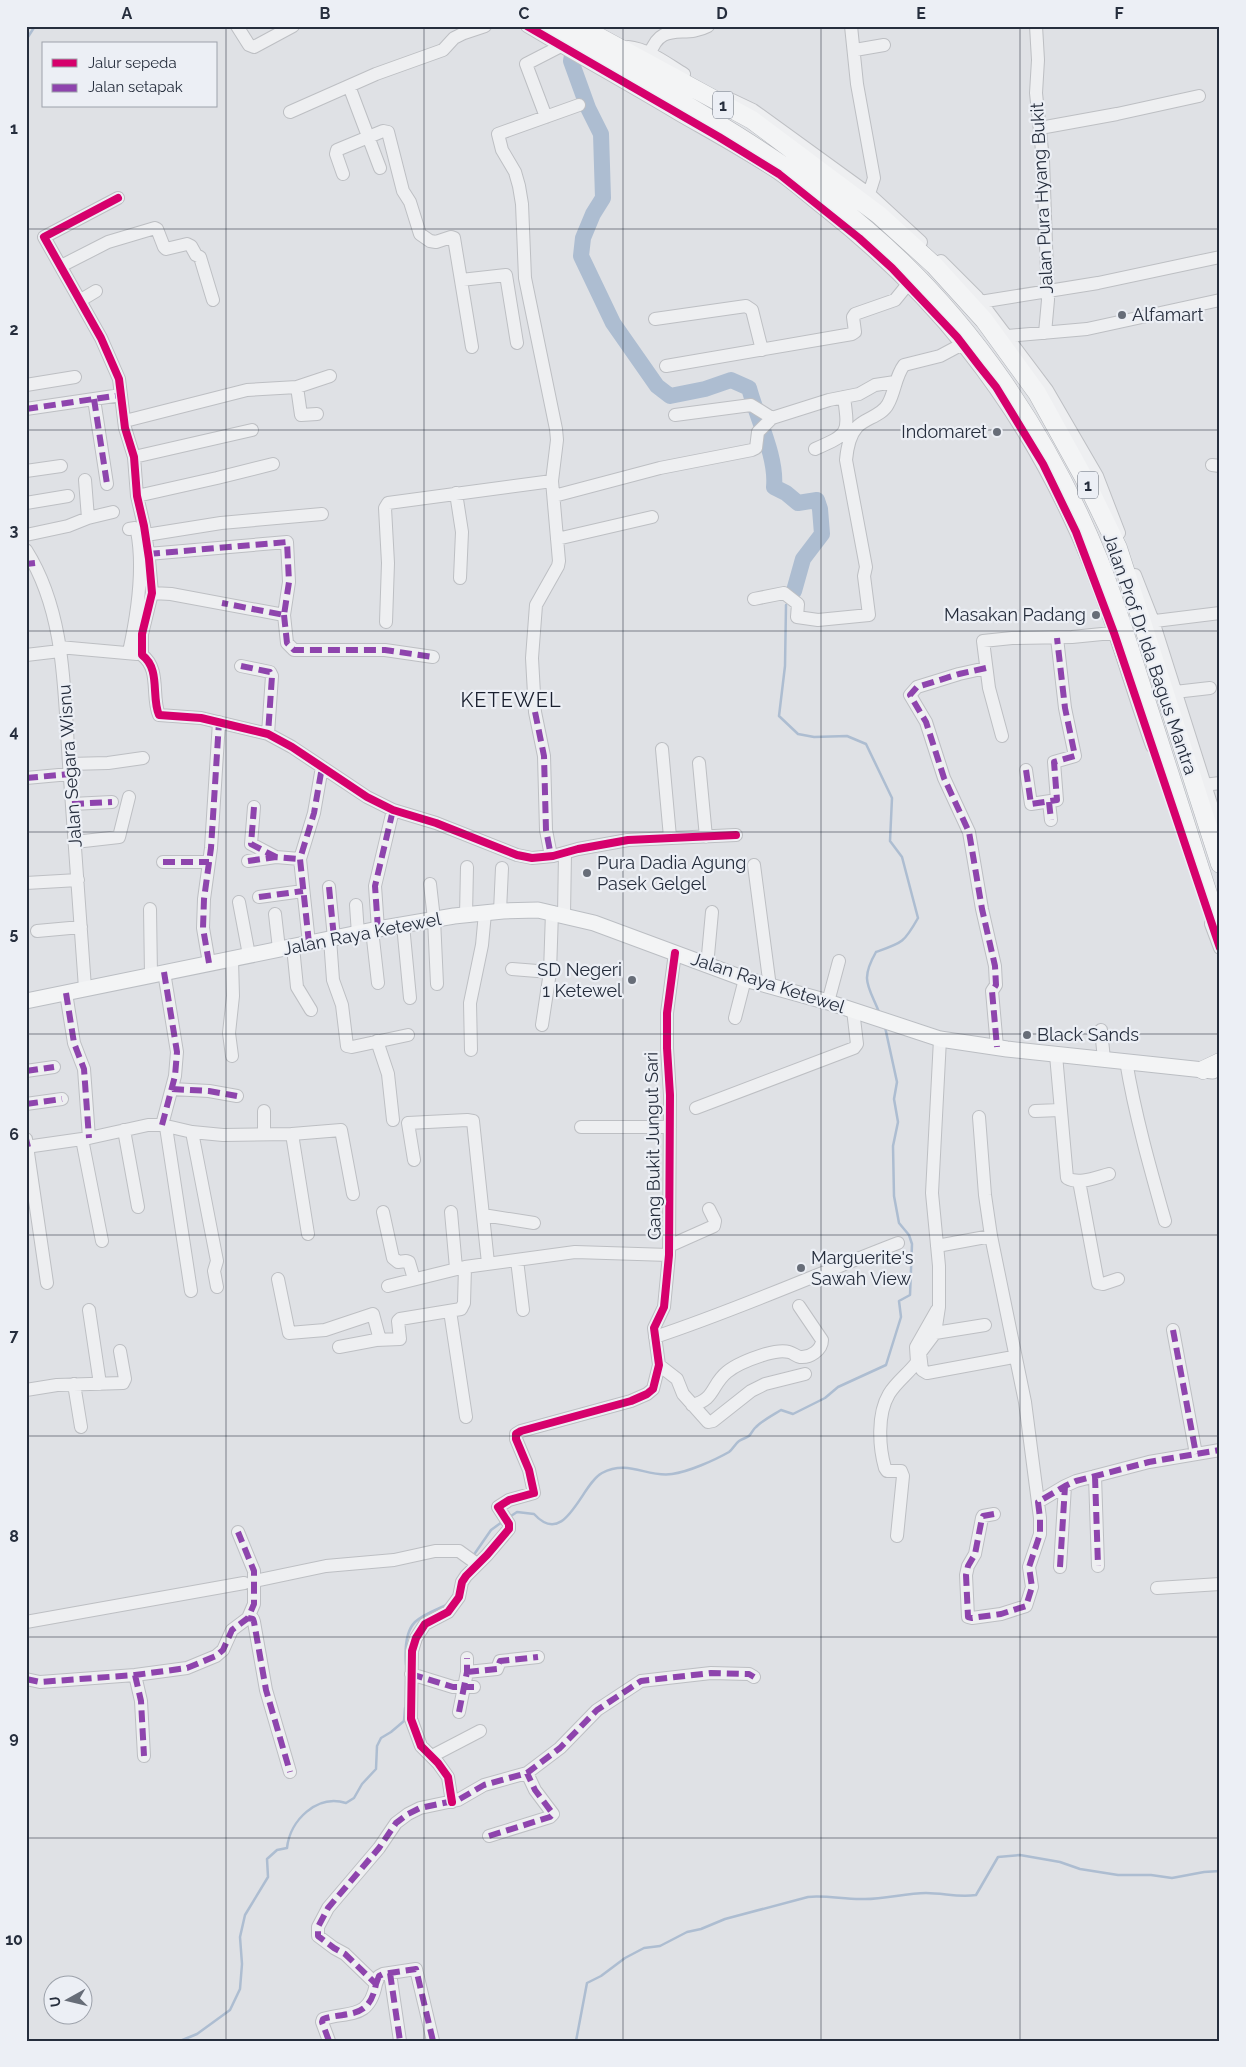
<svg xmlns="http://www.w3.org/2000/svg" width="1246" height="2067" viewBox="0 0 1246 2067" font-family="Raleway,sans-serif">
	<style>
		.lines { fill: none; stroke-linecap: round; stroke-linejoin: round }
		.stream { stroke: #adbdd1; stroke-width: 2.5 }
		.river { stroke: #adbdd1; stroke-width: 16 }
		.minor-casing { stroke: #bdbfc3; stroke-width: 14 }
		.major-casing { stroke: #bbbec3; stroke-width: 17 }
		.highway-casing { stroke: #b1b4b9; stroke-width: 19 }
		.minor { stroke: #eeeff1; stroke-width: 12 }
		.major { stroke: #f3f4f5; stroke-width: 15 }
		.highway { stroke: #f3f4f5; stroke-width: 18 }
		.quiet { stroke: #8e44ad; stroke-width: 6; stroke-dasharray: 12 6; stroke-linecap: butt }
		.cycleway-casing { stroke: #eceff5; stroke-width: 11 }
		.cycleway { stroke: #d6006c; stroke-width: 8 }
		.grid { fill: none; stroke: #262e3d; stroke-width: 1; stroke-opacity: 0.55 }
		.poi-dot { fill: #676d78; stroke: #eceff5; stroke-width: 2 }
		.labels { text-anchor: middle; stroke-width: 4.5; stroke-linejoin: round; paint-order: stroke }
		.shield { fill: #eceff5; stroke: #616874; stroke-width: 1 }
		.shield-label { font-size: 16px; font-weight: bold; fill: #262e3d }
		.street-label { font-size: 18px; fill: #262e3d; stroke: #eceff5 }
		.poi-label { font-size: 18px; fill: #262e3d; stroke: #eceff5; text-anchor: start }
		.quarter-label { font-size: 20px; letter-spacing: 1px; fill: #191f2e; stroke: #eceff5 }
		.neatline { fill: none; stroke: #262e3d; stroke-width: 2 }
		.grid-label { font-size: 16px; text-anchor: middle; font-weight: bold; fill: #262e3d }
	</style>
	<rect width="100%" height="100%" fill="#dfe1e5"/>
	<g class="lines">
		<path class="stream" d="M26 40 35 26
			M786 605 785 666 779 716 798 734 814 737 847 736 866 744 892 798 890 841 902 857 918 918C904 943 902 943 876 952 860 980 868 985 879 1012
			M508 1518 517 1512 534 1514C566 1549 581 1484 602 1473 629 1459 647 1478 672 1474 688 1472 715 1460 729 1452 733 1449 735 1444 739 1441 742 1439 746 1438 749 1436 752 1433 753 1429 756 1427 763 1420 773 1415 781 1410L793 1414 825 1398 838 1387 886 1365 901 1317 899 1301 910 1295 912 1244 909 1235 899 1223 894 1196 893 1146 898 1122 894 1099 897 1082 885 1027
			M473 1556 491 1530 502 1522
			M406 1665C405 1652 405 1632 415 1622 423 1614 438 1609 448 1604
			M180 2041 197 2034 230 2010 240 1989 242 1964 240 1937 245 1915 268 1877 267 1859 277 1850 287 1848C290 1820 317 1794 346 1803L354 1798 362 1784 376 1769 377 1746 381 1738 391 1732 404 1721 405 1708
			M576 2041 587 1983 601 1976 625 1958 644 1948 660 1946 687 1932 701 1929 725 1919 808 1897C827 1895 846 1900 865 1899 886 1899 906 1893 926 1893 944 1893 959 1898 976 1895L998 1857 1020 1855 1060 1862 1080 1869 1118 1875H1151L1172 1878 1204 1872 1220 1871"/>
		<path class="river" d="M575 39 571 61 588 108 601 134 603 198 593 214 583 238 581 256 613 323 657 386 670 396 705 389 731 380 749 388C757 418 777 457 774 487L786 493 798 503 817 500 820 509 822 534 803 559 794 591"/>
		<g class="minor-casing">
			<path id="minor" d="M237 26 249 45 254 47 293 26
				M527 26C577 56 628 84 678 114 711 133 744 151 776 172 794 184 810 199 827 212 933 296 1012 395 1069 517 1104 590 1125 669 1152 746
				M851 26 857 84 874 178 869 194
				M1036 26 1038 60 1036 93 1043 160 1048 300 1045 333
				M628 47C648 49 666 63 684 74
				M855 50 884 45
				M650 54C661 20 684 39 708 26
				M349 86 380 168
				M732 100 753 110 869 194 921 242
				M290 112 376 74 443 50 454 38 464 33 485 26
				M546 117 526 64 561 46
				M1040 128 1117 114 1199 96
				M343 174 336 154 337 150 383 131 388 132 403 191 410 202 420 234 430 241 436 242 451 237 454 238 472 347
				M118 198 44 237 101 338 119 379 125 428 134 457 137 496 144 526 149 559 152 593 142 634V655C161 669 151 697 159 715L201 718 268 734 292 747 367 797 393 810 436 823 517 855 532 858 553 856 578 849 628 840 736 835
				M941 261 977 297 1047 390 1097 476 1119 533
				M61 266 108 242 155 228 157 229 164 247 166 249 187 244 191 246 196 255 200 257 213 300
				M461 280 506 275 517 343
				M81 300 96 291
				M980 302 1098 283 1220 257
				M655 319 746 306 752 310 762 350
				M1008 336 1087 329 1220 300
				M666 366 852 334 855 332 853 317 855 314 895 300 908 284
				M26 385 75 377
				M297 387 301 415 317 414
				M94 399 107 484
				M26 409 121 395
				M675 415 751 405 772 418
				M125 421 247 390 297 387 330 376
				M815 449C849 434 849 434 844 397
				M134 457 252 430
				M1212 465 1220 466
				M26 471 61 466
				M85 480 88 518
				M456 493 462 532 460 578
				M137 496 217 478 273 464
				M554 496 660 468 752 450 756 448 758 432 772 418 829 400 859 394 875 385 895 382
				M26 503 68 496
				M129 529 135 528 137 531C144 567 137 616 129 652
				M26 535 68 526 88 518 113 512
				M146 535 221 523 322 514
				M557 539 652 517
				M26 550C66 613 64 692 69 764 75 839 80 914 85 988
				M148 554 287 542 289 582 284 615 171 594 152 593
				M1135 575 1153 621 1220 832
				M754 599 784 593 798 604 797 617 818 620 869 615 864 576 866 567 846 460C847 449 849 436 857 427 865 418 882 416 888 404 895 392 895 377 904 365L940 356 970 340
				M284 615 287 643 294 650H385L433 657
				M386 622 388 563 385 508 388 503 552 481
				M1147 622 1220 613
				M59 647 137 654
				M26 655 60 651
				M241 666 270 672 272 676 268 734
				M986 668 959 674 917 687 910 695 926 722 944 778 969 832 982 909 995 966 996 985 992 991 997 1047
				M1175 692 1210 688
				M1002 736 989 688 983 641 1012 638 1072 637 1122 632
				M662 749 670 837
				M699 763 706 837
				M69 764 108 763 143 758
				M1026 770 1031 804 1057 800 1054 762 1075 756 1065 708 1057 638
				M26 778 70 774
				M1204 785 1220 783
				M1049 802 1051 820
				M72 804 112 802
				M254 807 251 844 276 857
				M75 842 119 837 129 797
				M551 856 546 830 544 756 535 712 532 658 536 605 558 566 559 561 552 481 557 440 556 429 525 278 522 204 519 186 515 172 502 150 498 134 579 105
				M248 861 276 857 300 859
				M163 862H209
				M754 865 770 987
				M26 883 78 880
				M430 884 434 919 437 984
				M329 887 334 938
				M259 897 303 891
				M239 902 249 955
				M356 905 358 934
				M150 909 151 975
				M500 911 502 868
				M275 914 279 949
				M466 915 467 867
				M564 915 565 853
				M1211 924 1220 948
				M403 925 410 998
				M378 929 375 886 393 810
				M372 930 378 983
				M37 931 81 927
				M330 939 333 980 342 1005 347 1046 352 1047 408 1035
				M309 943 300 859 314 813 322 767
				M293 947 297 987 311 1010
				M232 960 233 996 229 1033 232 1056
				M209 963 203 928 204 899 211 848 219 722
				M707 966 712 912
				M512 969 550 972
				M66 993 74 1043 84 1069 89 1138
				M828 1002 839 961
				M735 1018 745 979
				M542 1025 550 972 552 912
				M1101 1030 1104 1059
				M940 1039 932 1193 939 1266V1307L935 1333 920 1353 922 1370 927 1373 1008 1358
				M377 1041 388 1074 393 1120
				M471 1050 470 1003 482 945 485 913
				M1056 1055 1067 1178C1079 1185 1097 1177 1109 1174
				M1126 1061C1135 1115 1150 1168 1165 1221
				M26 1071 54 1067
				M172 1089 209 1091 237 1096
				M26 1104 62 1099
				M696 1108 854 1048 857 1044 853 1010
				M264 1111V1134
				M1035 1111 1060 1110
				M979 1117 985 1195 991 1236 1025 1402 1040 1518V1534L1029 1567 1032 1587 1026 1606 1001 1614 972 1618 968 1617 966 1575 968 1566 975 1554 982 1518 983 1516 994 1514
				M162 1125 175 1076 177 1052 164 972
				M166 1127 191 1291
				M581 1127H670
				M124 1130 138 1207
				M192 1132 217 1261 214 1271 217 1287
				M292 1134 308 1234
				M26 1139 47 1283
				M82 1139 102 1241
				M26 1147 89 1138 148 1125H162L192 1132 223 1135 292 1134 341 1130 353 1194
				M414 1160 408 1123 467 1120 473 1121 488 1263
				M1079 1181 1098 1283 1103 1284 1118 1279
				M383 1212 393 1258 398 1262 406 1261 409 1262 414 1279
				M451 1212 456 1268
				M483 1215 534 1223
				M669 1246 714 1226 715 1221 709 1209
				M937 1246 991 1236
				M517 1260 523 1310
				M278 1279 289 1333 325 1330 373 1314 380 1340
				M388 1286 465 1267 575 1252 669 1255
				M89 1310 100 1384
				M450 1311 466 1417
				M1173 1330 1196 1454
				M935 1333 985 1325
				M655 1337C737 1310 817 1274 898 1243
				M339 1347 376 1340 400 1339 398 1321 400 1319 461 1309 464 1303 465 1267
				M659 1365 677 1379 683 1394 708 1422 713 1421 751 1391 765 1384 805 1374
				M74 1384 81 1427
				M26 1390 57 1385 123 1383 125 1379 120 1351
				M692 1405C715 1400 711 1385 727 1372 738 1363 753 1358 766 1354 773 1352 782 1350 789 1352 793 1353 796 1356 800 1357 810 1358 822 1350 822 1340L799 1306
				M1095 1476 1098 1566
				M1038 1502 1065 1486 1076 1481 1149 1462 1220 1450
				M897 1536 903 1476 901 1471H887L885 1468C879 1447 877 1414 889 1394 896 1382 909 1373 917 1362L916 1347 937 1310
				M1060 1567 1065 1486
				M255 1581 326 1566 394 1560 435 1551H459L477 1564
				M1157 1588 1220 1584
				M248 1618 253 1619 254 1622 266 1690 290 1772
				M26 1622 244 1583
				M467 1672 497 1669 500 1661 538 1657
				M411 1674 453 1687H474
				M135 1675 141 1701 144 1756
				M26 1679 40 1682 135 1675 187 1668 216 1656 223 1650 232 1630 248 1618 254 1604V1571L238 1532
				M459 1712 467 1672V1658
				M432 1756 480 1731
				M452 1802 448 1777 438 1763 421 1746 411 1719 412 1651 416 1638 425 1624 448 1612 459 1597 462 1582 466 1576 487 1555 509 1529V1524L498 1507 509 1500 534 1493 529 1470 516 1439V1434L521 1431 631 1401 647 1394 653 1389 659 1365 654 1328 664 1307 669 1255 670 1095 667 1048V1013L675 953
				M489 1836 550 1817 553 1814 535 1790 527 1773
				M390 1973 400 2041
				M376 1984 379 1976 383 1974 416 1969 433 2041
				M329 2041 322 2022 323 2019C349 2011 369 2020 376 1984L345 1954 334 1948 318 1936V1927L328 1908 379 1848 396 1823 408 1814 420 1808 458 1800 484 1785 527 1773 560 1748 597 1710 641 1681 711 1673 749 1674 754 1677"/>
		</g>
		<g class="major-casing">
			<path id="major" d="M26 1001 378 929 454 916 503 911 538 910 594 923 745 979 828 1002 940 1039 1007 1049 1213 1071"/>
		</g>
		<g class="highway-casing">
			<path id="highway" d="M549 26C657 89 772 147 867 230 970 318 1048 434 1099 560 1118 608 1132 657 1148 706 1172 781 1196 856 1220 931
				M579 26 752 120 879 215 934 265 984 320 1037 393 1084 478 1118 548 1220 864
				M1203 1070 1220 1062"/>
		</g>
		<use href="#minor" class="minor"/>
		<use href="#major" class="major"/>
		<use href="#highway" class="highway"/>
		<path class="quiet" d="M94 399 107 484
			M26 409 121 395
			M148 554 287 542 289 582 284 615 222 603
			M26 564 35 563
			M284 615 287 643 294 650H385L433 657
			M241 666 270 672 272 676 268 734
			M986 668 959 674 917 687 910 695 926 722 944 778 969 832 982 909 995 966 996 985 992 991 997 1047
			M535 712 544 756 546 830 551 856
			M1026 770 1031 804 1057 800 1054 762 1075 756 1065 708 1057 638
			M26 778 70 774
			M1049 802 1051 820
			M72 804 112 802
			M254 807 251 844 276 857
			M248 861 276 857 300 859
			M163 862H209
			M329 887 334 938
			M259 897 303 891
			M378 929 375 886 393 810
			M309 943 300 859 314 813 322 767
			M209 963 203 928 204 899 211 848 219 722
			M66 993 74 1043 84 1069 89 1138
			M26 1071 54 1067
			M172 1089 209 1091 237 1096
			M26 1104 62 1099
			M162 1125 175 1076 177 1052 164 972
			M26 1139 28 1147
			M1173 1330 1196 1454
			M1095 1476 1098 1566
			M994 1514 983 1516 982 1518 975 1554 968 1566 966 1575 968 1617 972 1618 1001 1614 1026 1606 1032 1587 1029 1567 1040 1534V1518L1038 1502 1065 1486 1076 1481 1149 1462 1220 1450
			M1060 1567 1065 1486
			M248 1618 253 1619 254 1622 266 1690 290 1772
			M467 1672 497 1669 500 1661 538 1657
			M411 1674 453 1687H474
			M135 1675 141 1701 144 1756
			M26 1679 40 1682 135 1675 187 1668 216 1656 223 1650 232 1630 248 1618 254 1604V1571L238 1532
			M459 1712 467 1672V1658
			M489 1836 550 1817 553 1814 535 1790 527 1773
			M390 1973 400 2041
			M376 1984 379 1976 383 1974 416 1969 433 2041
			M329 2041 322 2022 323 2019C349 2011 369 2020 376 1984L345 1954 334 1948 318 1936V1927L328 1908 379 1848 396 1823 408 1814 420 1808 458 1800 484 1785 527 1773 560 1748 597 1710 641 1681 711 1673 749 1674 754 1677"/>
		<g class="cycleway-casing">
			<path id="cycleway" d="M527 26 719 137 779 174 859 238 892 268 957 337 980 367 996 387 1043 464 1076 532 1114 633 1220 948
				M118 198 44 237 101 338 119 379 125 428 134 457 137 496 144 526 149 559 152 593 142 634V655C161 669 151 697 159 715L201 718 268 734 292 747 367 797 393 810 436 823 517 855 532 858 553 856 578 849 628 840 736 835
				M452 1802 448 1777 438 1763 421 1746 411 1719 412 1651 416 1638 425 1624 448 1612 459 1597 462 1582 466 1576 487 1555 509 1529V1524L498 1507 509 1500 534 1493 529 1470 516 1439V1434L521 1431 631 1401 647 1394 653 1389 659 1365 654 1328 664 1307 669 1255 670 1095 667 1048V1013L675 953"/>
		</g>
		<use href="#cycleway" class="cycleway"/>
	</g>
	<path class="grid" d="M226 26V2041M424 26V2041M623 26V2041M821 26V2041M1020 26V2041M26 229H1220M26 430H1220M26 631H1220M26 832H1220M26 1034H1220M26 1235H1220M26 1436H1220M26 1637H1220M26 1838H1220"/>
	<g class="poi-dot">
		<circle cx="1122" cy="315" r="5"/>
		<circle cx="997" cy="432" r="5"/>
		<circle cx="1096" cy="615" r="5"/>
		<circle cx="587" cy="873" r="5"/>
		<circle cx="632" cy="980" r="5"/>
		<circle cx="1027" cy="1035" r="5"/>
		<circle cx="801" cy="1268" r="5"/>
	</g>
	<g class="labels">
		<g class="shield">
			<rect x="713" y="91.5" width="20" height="27" rx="4"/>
			<rect x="1078" y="471.5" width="20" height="27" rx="4"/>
		</g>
		<g class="shield-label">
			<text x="723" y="111">1</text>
			<text x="1088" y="491">1</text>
		</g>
		<g class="street-label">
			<text transform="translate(1042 198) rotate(-93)" y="6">Jalan Pura Hyang Bukit</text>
			<text transform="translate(1150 654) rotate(71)" y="6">Jalan Prof Dr Ida Bagus Mantra</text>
			<text transform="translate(70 766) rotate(-94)" y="6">Jalan Segara Wisnu</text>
			<text transform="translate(362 934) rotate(-11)" y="6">Jalan Raya Ketewel</text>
			<text transform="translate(768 983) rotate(18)" y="6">Jalan Raya Ketewel</text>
			<text transform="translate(653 1146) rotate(-91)" y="6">Gang Bukit Jungut Sari</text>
		</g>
		<g class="poi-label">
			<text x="1132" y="321">Alfamart</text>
			<text x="987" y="438" text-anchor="end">Indomaret</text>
			<text x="1086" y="621" text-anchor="end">Masakan Padang</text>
			<text x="597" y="869">Pura Dadia Agung<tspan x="597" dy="21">Pasek Gelgel</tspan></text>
			<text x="622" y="976" text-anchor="end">SD Negeri<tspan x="622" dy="21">1 Ketewel</tspan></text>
			<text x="1037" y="1041">Black Sands</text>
			<text x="811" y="1264">Marguerite's<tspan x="811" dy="21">Sawah View</tspan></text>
		</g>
		<g class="quarter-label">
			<text x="511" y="707">KETEWEL</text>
		</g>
	</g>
	<rect width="1246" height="2067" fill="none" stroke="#eceff5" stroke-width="55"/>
	<rect x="42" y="42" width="175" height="65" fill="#eceff5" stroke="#9da2ab"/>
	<rect x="52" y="59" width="25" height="8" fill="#d6006c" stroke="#9da2ab"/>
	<text x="88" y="68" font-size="15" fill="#262e3d">Jalur sepeda</text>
	<rect x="52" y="84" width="25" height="8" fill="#8e44ad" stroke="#9da2ab"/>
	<text x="88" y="92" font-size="15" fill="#262e3d">Jalan setapak</text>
	<g transform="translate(68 2000) rotate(262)"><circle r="24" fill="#eceff5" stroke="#9da2ab"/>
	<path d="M0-4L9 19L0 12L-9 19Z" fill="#676d78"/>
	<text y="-8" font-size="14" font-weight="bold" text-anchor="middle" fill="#262e3d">U</text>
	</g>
	<rect x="28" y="28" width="1190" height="2012" class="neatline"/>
	<g class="grid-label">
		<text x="127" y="19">A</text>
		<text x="325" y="19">B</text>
		<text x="524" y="19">C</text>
		<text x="722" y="19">D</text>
		<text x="921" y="19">E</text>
		<text x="1119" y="19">F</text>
		<text x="14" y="134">1</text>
		<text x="14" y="335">2</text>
		<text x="14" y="536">3</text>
		<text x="14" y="737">4</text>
		<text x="14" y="939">5</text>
		<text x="14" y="1140">6</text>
		<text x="14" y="1341">7</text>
		<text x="14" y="1542">8</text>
		<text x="14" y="1743">9</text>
		<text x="14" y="1945">10</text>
	</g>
</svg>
